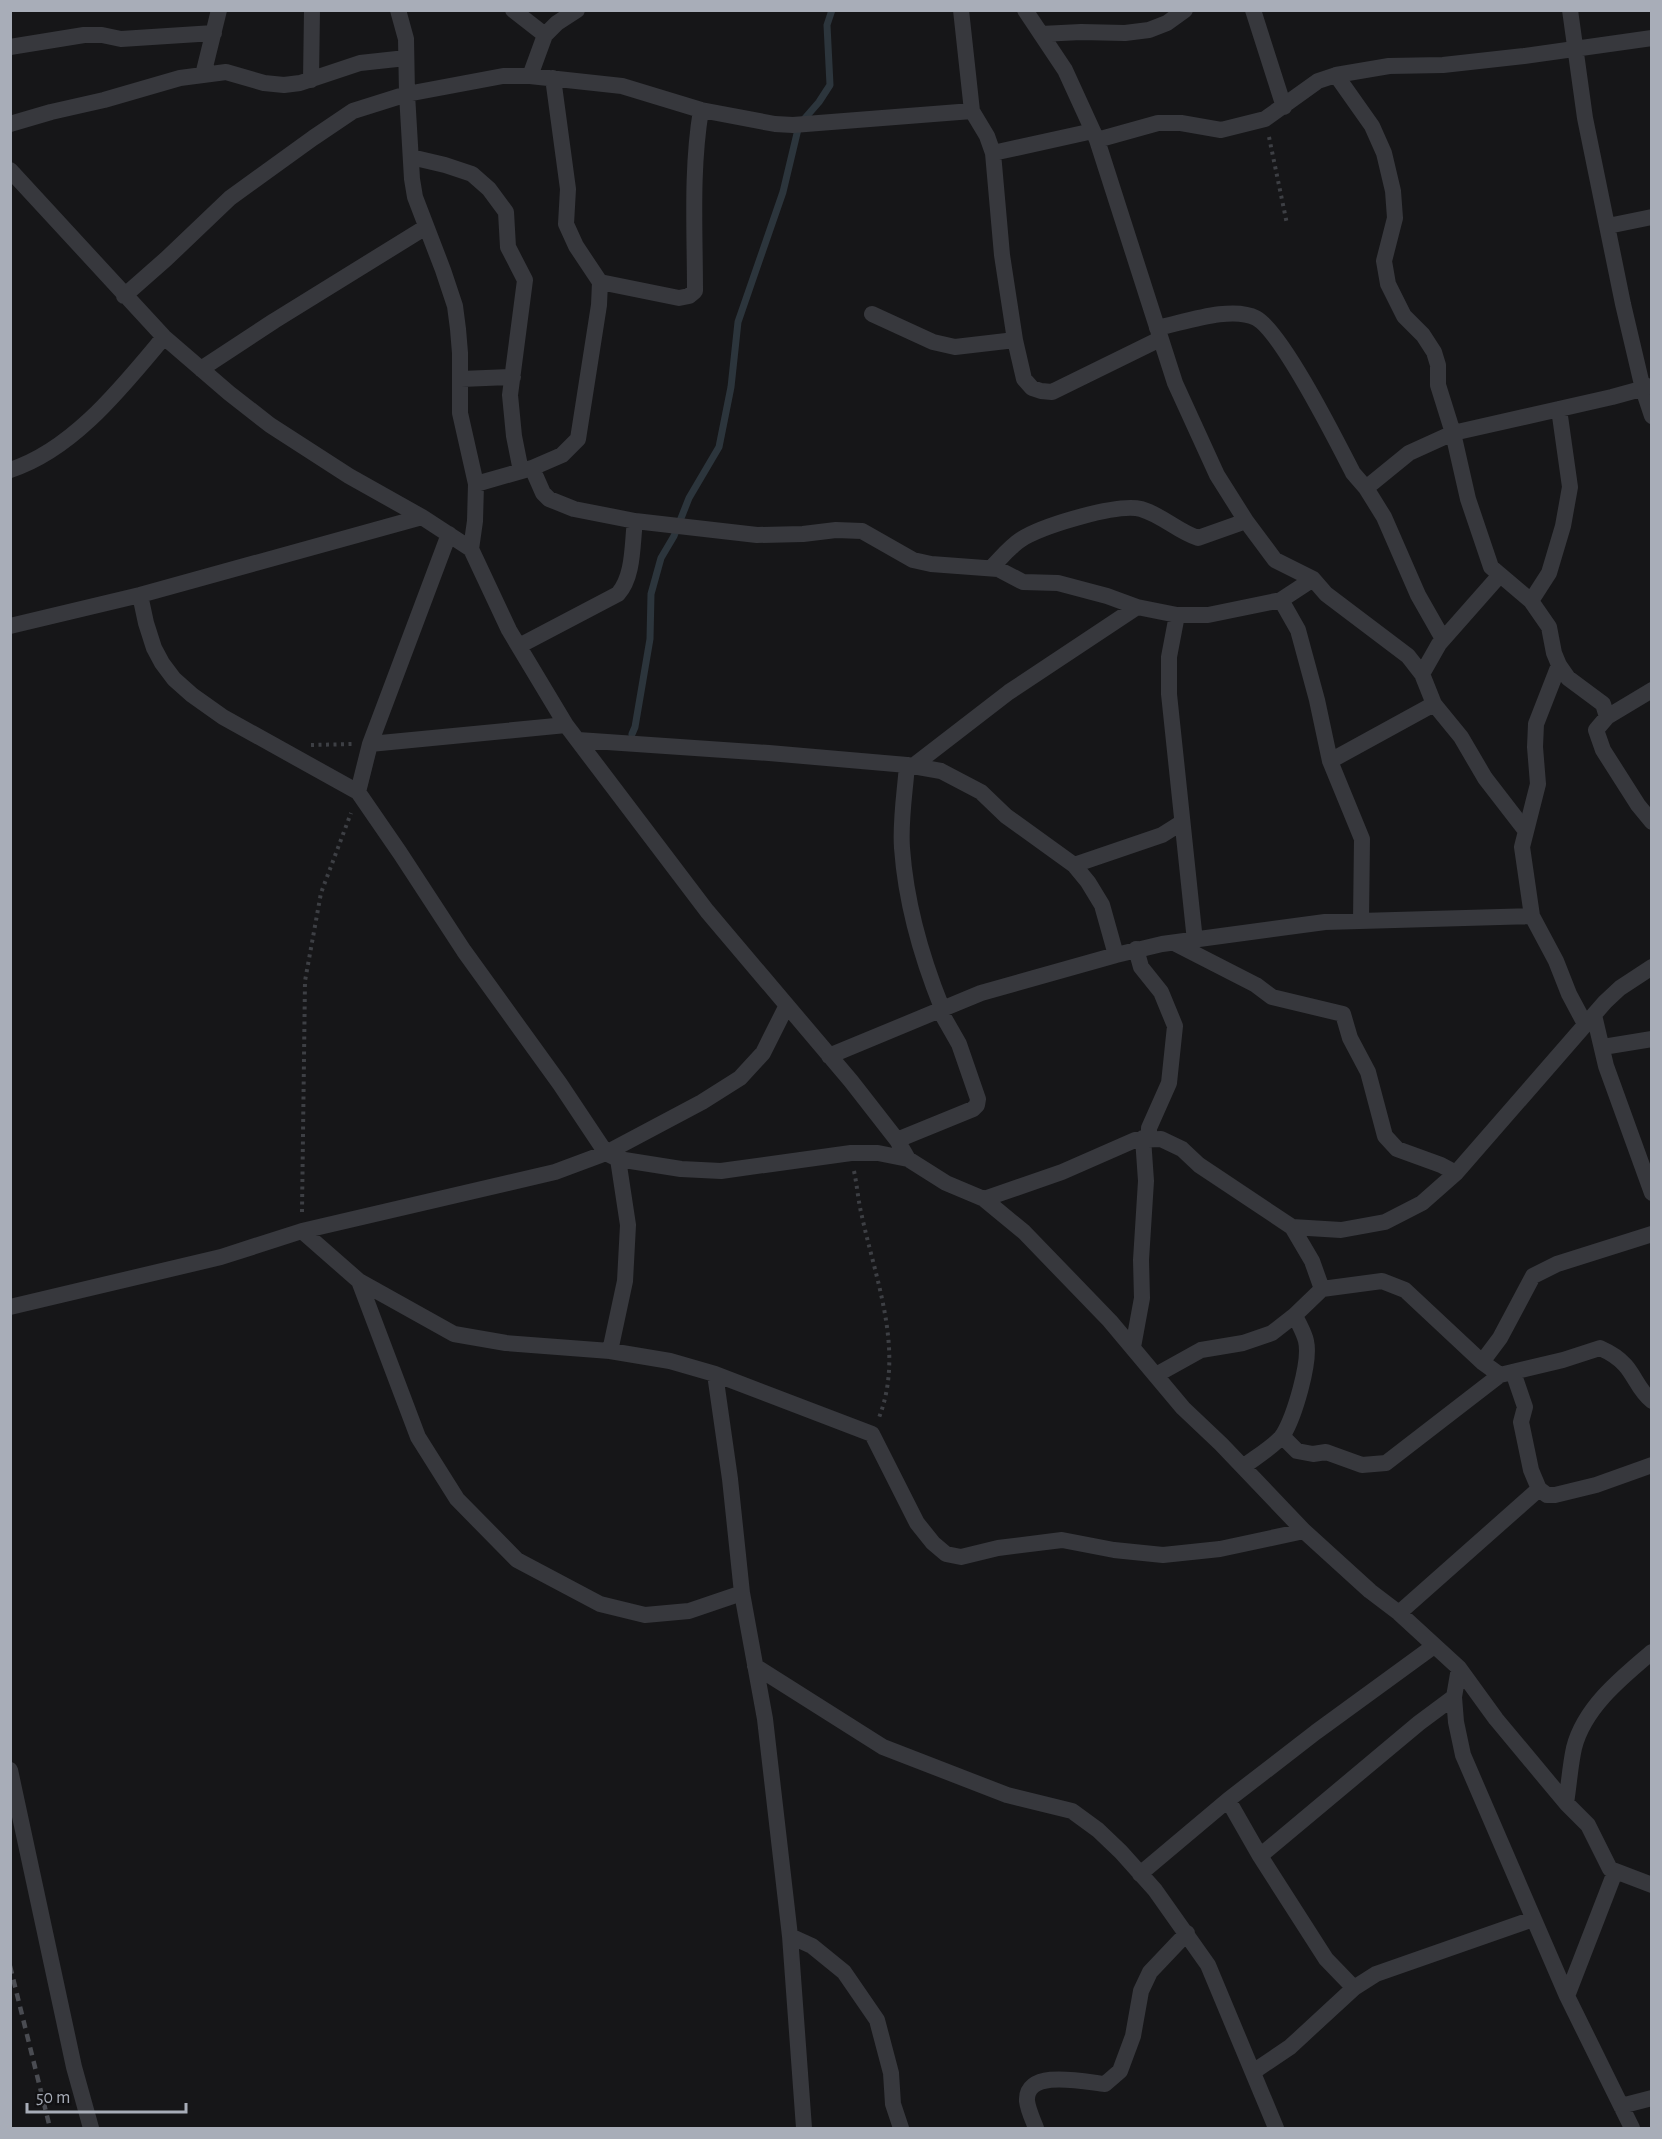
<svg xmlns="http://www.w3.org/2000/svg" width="1662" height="2139" viewBox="0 0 1662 2139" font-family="'Alegreya Sans',sans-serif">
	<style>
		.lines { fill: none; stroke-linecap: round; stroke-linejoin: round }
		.stream { stroke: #2c353c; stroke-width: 7 }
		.path { stroke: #3d3f44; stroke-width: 4; stroke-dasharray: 3 4.5; stroke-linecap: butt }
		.minor { stroke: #37383d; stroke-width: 16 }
		.rail { stroke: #4a4c52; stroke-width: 4.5; stroke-dasharray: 8 6; stroke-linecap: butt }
	</style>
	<rect width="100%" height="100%" fill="#161618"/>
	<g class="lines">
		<path class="stream" d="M632 734 635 727 650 639 651 594 661 558 674 536 689 498 719 447 731 387 738 322 783 192 799 125 819 102 830 85 827 25 832 10"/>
		<path class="path" d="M1269 137 1287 224
			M311 745 352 744
			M854 1171C857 1185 858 1199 861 1212 875 1279 906 1352 878 1420
			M302 1212 305 981 321 893 351 813"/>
		<path class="minor" d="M398 10 406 39 407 94 412 179 415 197 443 270 455 306 458 329 460 353V413L476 484 475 521 471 549
			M513 10 545 35
			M961 10 972 111 987 136 993 153 1002 255 1015 340 1024 379 1032 388 1041 391 1052 392 1160 339
			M1025 10 1065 70 1097 140 1175 383 1217 475 1246 521 1275 560 1313 579 1326 594 1408 656 1422 674 1434 704 1461 737 1485 778 1526 831
			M1253 10 1284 107
			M1570 10 1585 118 1623 304 1643 389 1652 416
			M1041 34 1081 32 1125 33 1149 30 1167 23 1185 10
			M10 47 84 35H102L121 39 214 33
			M203 75 219 10
			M1336 75 1372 126 1384 153 1393 191 1395 218 1384 261 1388 284 1404 316 1423 335 1434 352 1438 365V385L1453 433 1468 499 1491 567 1531 601 1549 627 1554 653 1559 665 1568 678 1603 704 1607 717
			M530 76 545 35 557 23 577 10
			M311 80 312 10
			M10 124 51 112 104 100 180 78 226 72 264 83 284 85 300 83 360 63 406 58
			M1097 140 1158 123H1181L1221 130 1265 119 1318 81 1336 75 1389 66 1443 65 1524 56 1652 38
			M993 153 1093 131
			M411 157 445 165 472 174 489 189 506 212 508 247 525 280 510 395 514 436 521 471
			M10 170 164 337 229 393 270 425 349 476 422 517 471 549 509 630 566 725
			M1608 226 1652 217
			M600 282 679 298 689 296 695 291C695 231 691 170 701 110
			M124 296 166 259 230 198 313 138 353 111 407 94 503 76H530L622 86 701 110 775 124 793 125 972 111
			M872 314 933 342 955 347 1015 340
			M1157 328C1183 323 1231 305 1256 318 1282 332 1337 442 1353 473L1366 488
			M201 369 274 321 426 227
			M461 379 513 377
			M532 468 562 455 578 439 599 305 600 282 576 246 566 224 568 189 553 78
			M10 470C73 450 123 386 164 337
			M476 484 532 468 543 493 549 499 574 509 635 521 757 535 803 534 836 530 862 531 913 560 931 564 998 569 1023 582 1058 583 1107 596 1137 607 1177 615H1208L1281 600 1313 579
			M991 568C1001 558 1012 544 1025 537 1047 525 1117 503 1141 509 1162 515 1177 531 1198 538L1246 521
			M140 595 146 623 154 648 162 663 174 679 192 695 223 717 358 792 400 853 464 951 560 1084 606 1153 618 1159 681 1169 721 1171 851 1153H878L908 1159
			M1281 600 1298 630 1317 700 1330 761 1362 839 1361 920
			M1531 601 1549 573 1563 526 1570 487 1559 409
			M1177 615 1169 657V694L1195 941
			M10 626 140 595 422 517
			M1443 639 1418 595 1384 517 1366 488 1409 453 1453 433 1612 397 1652 386
			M519 646 618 594C634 576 632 544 635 521
			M1559 665 1536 724 1535 747 1538 784 1522 847 1532 916 1556 961 1569 994 1585 1024
			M1422 674 1439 644 1499 576
			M1652 690 1607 717 1596 730 1603 750 1638 805 1652 822
			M578 740 769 753 907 765 941 771 981 792 1006 816 1074 865 1088 882 1102 905 1116 955
			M370 744 566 725 707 911 851 1081 897 1140 908 1159 946 1183 984 1199 1024 1232 1110 1321 1183 1408 1221 1444 1304 1531
			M1330 761 1434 704
			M907 765C905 792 900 821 902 848 906 904 921 956 942 1008
			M913 766 1009 692 1137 607
			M358 792 370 744 449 534
			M1074 865 1162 835 1181 823
			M1174 943 1256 985 1272 997 1343 1014 1350 1038 1368 1072 1385 1136 1397 1149 1441 1165 1456 1173
			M1136 949 1141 967 1161 992 1175 1026 1169 1083 1149 1128V1138
			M1594 1015 1606 1066 1652 1193
			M1603 1047 1652 1039
			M829 1056 981 993 1116 955 1162 944 1325 922 1532 916
			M897 1140 973 1109 977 1105 978 1099 959 1044 939 1009
			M984 1199 1062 1172 1135 1140 1161 1139 1182 1149 1199 1165 1292 1227 1312 1261 1322 1289 1382 1281 1405 1290 1482 1362 1500 1375 1563 1360 1600 1348C1609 1352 1618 1357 1625 1365 1635 1376 1639 1391 1652 1401
			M1292 1227 1341 1230 1385 1222 1422 1203 1456 1173 1605 1002 1620 988 1652 967
			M302 1231 359 1281 454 1334 506 1343 610 1351 670 1361 715 1374 872 1434 917 1523 933 1543 946 1554 961 1557 998 1548 1062 1540 1114 1550 1163 1555 1220 1549 1304 1531 1370 1591 1399 1613 1459 1668 1496 1719 1566 1803 1588 1825 1610 1869 1652 1885
			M359 1281 418 1437 457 1499 517 1560 600 1604 645 1615 689 1611 742 1593
			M10 1307 221 1257 302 1231 555 1172 606 1153 702 1102 740 1078 763 1053 786 1007
			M1133 1347 1142 1298 1141 1260 1146 1181 1143 1138
			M610 1351 625 1281 628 1225 618 1159
			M1482 1362 1500 1338 1533 1276 1557 1264 1652 1234
			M1513 1372 1525 1407 1521 1422 1531 1470 1539 1489 1547 1495H1555L1596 1485 1652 1465
			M715 1374 730 1479 742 1593 765 1719 790 1936 804 2128
			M1156 1375 1201 1350 1243 1343 1272 1333 1295 1315 1322 1289
			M1282 1436 1297 1451 1313 1454 1326 1452 1362 1465 1386 1463 1500 1375
			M1243 1467C1253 1459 1276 1445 1283 1435 1294 1417 1311 1362 1306 1341 1304 1332 1298 1323 1295 1315
			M1399 1613 1539 1489
			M755 1666 883 1747 1007 1795 1072 1811 1098 1830 1121 1852 1155 1890 1208 1965 1276 2128
			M1459 1668 1454 1697 1456 1722 1463 1755 1567 1996 1632 2128
			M10 1770 74 2067 91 2128
			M1228 1800 1260 1856 1326 1959 1354 1988
			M1566 1803C1569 1785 1570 1766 1574 1748 1584 1708 1621 1678 1652 1652
			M1260 1856 1419 1723 1454 1697
			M1140 1874 1228 1800 1316 1732 1434 1646
			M790 1936 812 1946 844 1972 877 2020 891 2073 893 2104 901 2128
			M1567 1996 1615 1872
			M1253 2072 1290 2047 1354 1988 1376 1974 1533 1919
			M1621 2106 1652 2098
			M1036 2128C1033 2120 1028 2110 1027 2101 1025 2068 1085 2082 1105 2084L1120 2071 1133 2036 1141 1991 1150 1972 1187 1933"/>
		<path class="rail" d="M10 1966 50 2128"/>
	</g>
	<rect width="1662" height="2139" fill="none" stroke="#a8adb8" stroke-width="24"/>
	<path d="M27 2103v9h159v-9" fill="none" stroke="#a8adb8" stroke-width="3"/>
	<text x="36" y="2103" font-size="18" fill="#a8adb8" stroke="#111113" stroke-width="4.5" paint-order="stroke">50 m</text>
</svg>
